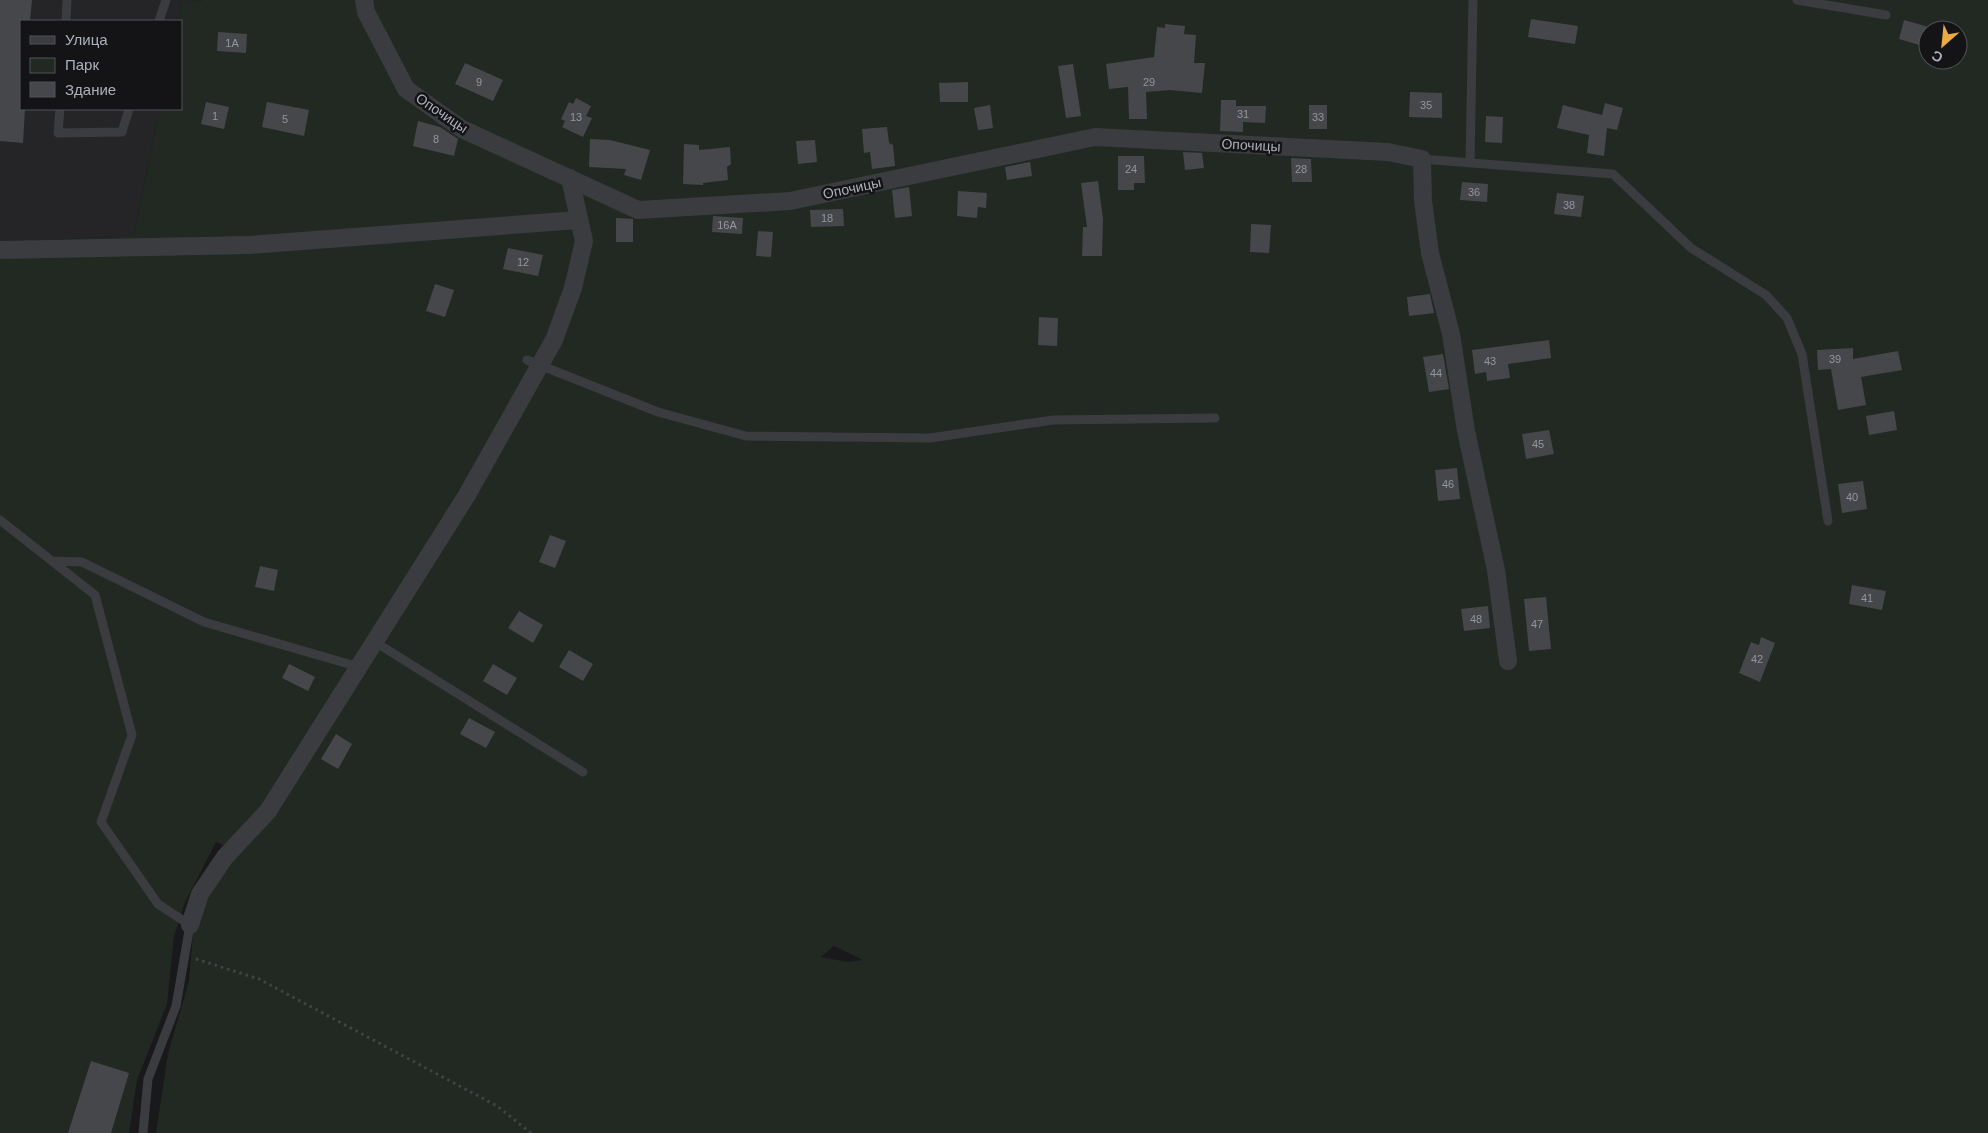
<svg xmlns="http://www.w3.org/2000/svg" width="1988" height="1133" viewBox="0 0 1988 1133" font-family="Helvetica,sans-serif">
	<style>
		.built { fill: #252528 }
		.green { fill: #212922; fill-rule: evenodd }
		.building { fill: #46474b }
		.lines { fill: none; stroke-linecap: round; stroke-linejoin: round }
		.path { stroke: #404347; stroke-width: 3; stroke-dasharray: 2.5 4; stroke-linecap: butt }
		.service { stroke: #3a3c40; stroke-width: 9 }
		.minor { stroke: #3a3c40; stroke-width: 18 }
		.labels { text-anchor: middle; stroke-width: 5; stroke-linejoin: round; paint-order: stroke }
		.number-label { font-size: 11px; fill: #92969e }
		.street-label { font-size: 14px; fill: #acb1ba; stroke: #141416 }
	</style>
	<rect width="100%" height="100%" fill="#19191b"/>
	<path class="built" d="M0 0H204L181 3 178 21H21V109H160L134 235 0 243Z"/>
	<path class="green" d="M204 0H1988V1133H156L168 1054 189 981 193 933 211 886 240 852 216 842 185 902 174 936 167 1004 137 1080 129 1133H0V243L134 235 160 109H181V21H178L181 3ZM1928 30H1958V60H1928ZM834 946 863 960 848 962 821 957Z"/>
	<path class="building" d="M0 0H32L30 21H21V109H25L23 143 0 141Z
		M1531 19 1578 26 1575 44 1528 37Z
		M1904 20 1932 28 1928 30 1926 47 1899 39Z
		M1165 24 1185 26 1184 34 1196 35 1194 63H1205L1202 93 1170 90 1146 92 1147 119H1129L1128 87 1109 89 1106 64 1154 57 1157 27 1165 28Z
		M218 32 247 34 246 53 217 51Z
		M465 63 503 80 493 101 455 84Z
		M1073 64 1081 116 1066 118 1058 66Z
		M968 82V102H940L939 83Z
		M1410 92 1442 93V118L1409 117Z
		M576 98 591 106 586 116 592 118 583 137 562 127 565 121 561 119 569 102 573 104Z
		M1221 100H1236V106H1266L1265 123 1243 122V132L1220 131Z
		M206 102 229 107 224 129 201 124Z
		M267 102 309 110 304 136 262 127Z
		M1605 103 1623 108 1617 130 1607 128 1604 156 1587 153 1589 135 1557 128 1563 105 1602 115Z
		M990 105 993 128 978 130 974 108Z
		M1309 105H1327V129H1309Z
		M1486 116 1503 117 1502 143 1485 142Z
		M418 121 440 127 458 139 454 156 413 146Z
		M887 127 889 143 893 145 895 166 872 169 870 152 864 153 862 129Z
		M590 139 610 140 650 150 641 180 624 175 626 169 589 167Z
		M815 140 817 162 798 164 796 141Z
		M684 144 699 145V150L730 147 731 164 727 167 728 180 703 183V185L683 184Z
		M1183 152 1202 153 1204 168 1185 170Z
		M1118 156H1144L1145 183H1134V190H1118Z
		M1291 158 1311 159 1312 182H1292Z
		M1030 162 1032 176 1007 180 1005 167Z
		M1098 181 1103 219 1102 256H1082L1083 227H1087L1081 183Z
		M1462 182 1488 184 1487 202 1460 200Z
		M909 187 912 216 895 218 892 190Z
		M958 191 987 193 986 208 978 207 977 218 957 216Z
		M1557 193 1584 196 1581 217 1554 214Z
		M843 209 844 226 811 227 810 210Z
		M713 216 743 218 742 234 712 232Z
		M616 218 633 219V242H616Z
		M1251 224 1271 225 1269 253 1250 252Z
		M758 231 773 232 771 257 756 256Z
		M508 248 543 255 538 276 503 269Z
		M435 284 454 290 445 317 426 311Z
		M1430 294 1434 313 1409 316 1407 297Z
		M1039 317 1058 318 1057 346 1038 345Z
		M1549 340 1551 358 1508 364 1510 378 1487 381 1486 372 1475 374 1472 350Z
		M1853 348V359L1898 351 1902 370 1861 377 1866 405 1838 410 1831 369 1818 370 1817 350Z
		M1443 354 1449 389 1429 392 1423 357Z
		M1894 411 1897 430 1869 435 1866 416Z
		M1549 430 1554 454 1526 459 1522 434Z
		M1457 468 1460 499 1438 501 1435 470Z
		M1863 481 1867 509 1842 513 1838 484Z
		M550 535 566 541 555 568 539 562Z
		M260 566 278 570 274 591 255 587Z
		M1852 585 1886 591 1882 610 1849 604Z
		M1546 597 1551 649 1529 651 1524 599Z
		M1488 606 1490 628 1464 631 1461 609Z
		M519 611 543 625 533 643 508 628Z
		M1761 637 1775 643 1760 682 1739 673 1751 642 1759 645Z
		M569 650 593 664 583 681 559 667Z
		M289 664 315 677 308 691 282 678Z
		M493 664 517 678 507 695 483 681Z
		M469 718 495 732 486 748 460 734Z
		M336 734 352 744 338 769 321 759Z
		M91 1061 129 1073 111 1133H68Z"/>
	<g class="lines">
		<path class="path" d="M196 959 259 979 497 1106 531 1133"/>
		<path class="service" d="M1797 0 1886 15
			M66 21 67 0
			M159 21 166 0
			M60 109 58 133 122 132 129 109
			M1422 159 1613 174 1691 248 1766 295 1787 318 1802 354 1828 521
			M1470 163 1473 0
			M527 360 658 412 746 436 930 438 1053 420 1215 418
			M0 520 95 595 132 735 101 822 158 904 190 925 176 1006 148 1079 143 1133
			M52 561 82 562 204 622 359 667
			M375 642 583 772"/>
		<path class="minor" d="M364 0 366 12 406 89 462 129 638 210 790 201 1095 137 1388 152 1422 159 1423 201 1430 253 1451 334 1466 431 1496 570 1508 661
			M0 250 249 245 578 220
			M190 925 200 894 225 857 268 811 467 495 554 340 573 288 584 241 570 178"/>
	</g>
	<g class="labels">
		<g class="number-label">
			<text x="232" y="47">1А</text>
			<text x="479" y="86">9</text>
			<text x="1149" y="86">29</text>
			<text x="1426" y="109">35</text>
			<text x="1243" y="118">31</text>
			<text x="215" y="120">1</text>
			<text x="576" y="121">13</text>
			<text x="1318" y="121">33</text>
			<text x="285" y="123">5</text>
			<text x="436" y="143">8</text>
			<text x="1131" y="173">24</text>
			<text x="1301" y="173">28</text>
			<text x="1474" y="196">36</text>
			<text x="1569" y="209">38</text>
			<text x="827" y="222">18</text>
			<text x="727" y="229">16А</text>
			<text x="523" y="266">12</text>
			<text x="1835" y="363">39</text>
			<text x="1490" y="365">43</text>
			<text x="1436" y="377">44</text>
			<text x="1538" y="448">45</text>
			<text x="1448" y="488">46</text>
			<text x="1852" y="501">40</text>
			<text x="1867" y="602">41</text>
			<text x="1476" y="623">48</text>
			<text x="1537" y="628">47</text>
			<text x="1757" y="663">42</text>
		</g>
		<g class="street-label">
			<text transform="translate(442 113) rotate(34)" y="5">Опочицы</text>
			<text transform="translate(1251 145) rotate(3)" y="5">Опочицы</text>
			<text transform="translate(852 188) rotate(-12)" y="5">Опочицы</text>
		</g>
	</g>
	<rect x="20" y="20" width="162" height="90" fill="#141416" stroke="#515358"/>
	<rect x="30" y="36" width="25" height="8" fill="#3a3c40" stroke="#515358"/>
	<text x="65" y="45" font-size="15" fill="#acb1ba">Улица</text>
	<rect x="30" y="58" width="25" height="15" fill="#212922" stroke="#515358"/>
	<text x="65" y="70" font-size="15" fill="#acb1ba">Парк</text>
	<rect x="30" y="82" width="25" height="15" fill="#46474b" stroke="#515358"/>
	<text x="65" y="95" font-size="15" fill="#acb1ba">Здание</text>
	<g transform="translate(1943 45) rotate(207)"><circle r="24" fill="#141416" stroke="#515358"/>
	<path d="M0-4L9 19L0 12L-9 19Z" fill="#ebab42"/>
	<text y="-8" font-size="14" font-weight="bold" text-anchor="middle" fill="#acb1ba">С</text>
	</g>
</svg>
